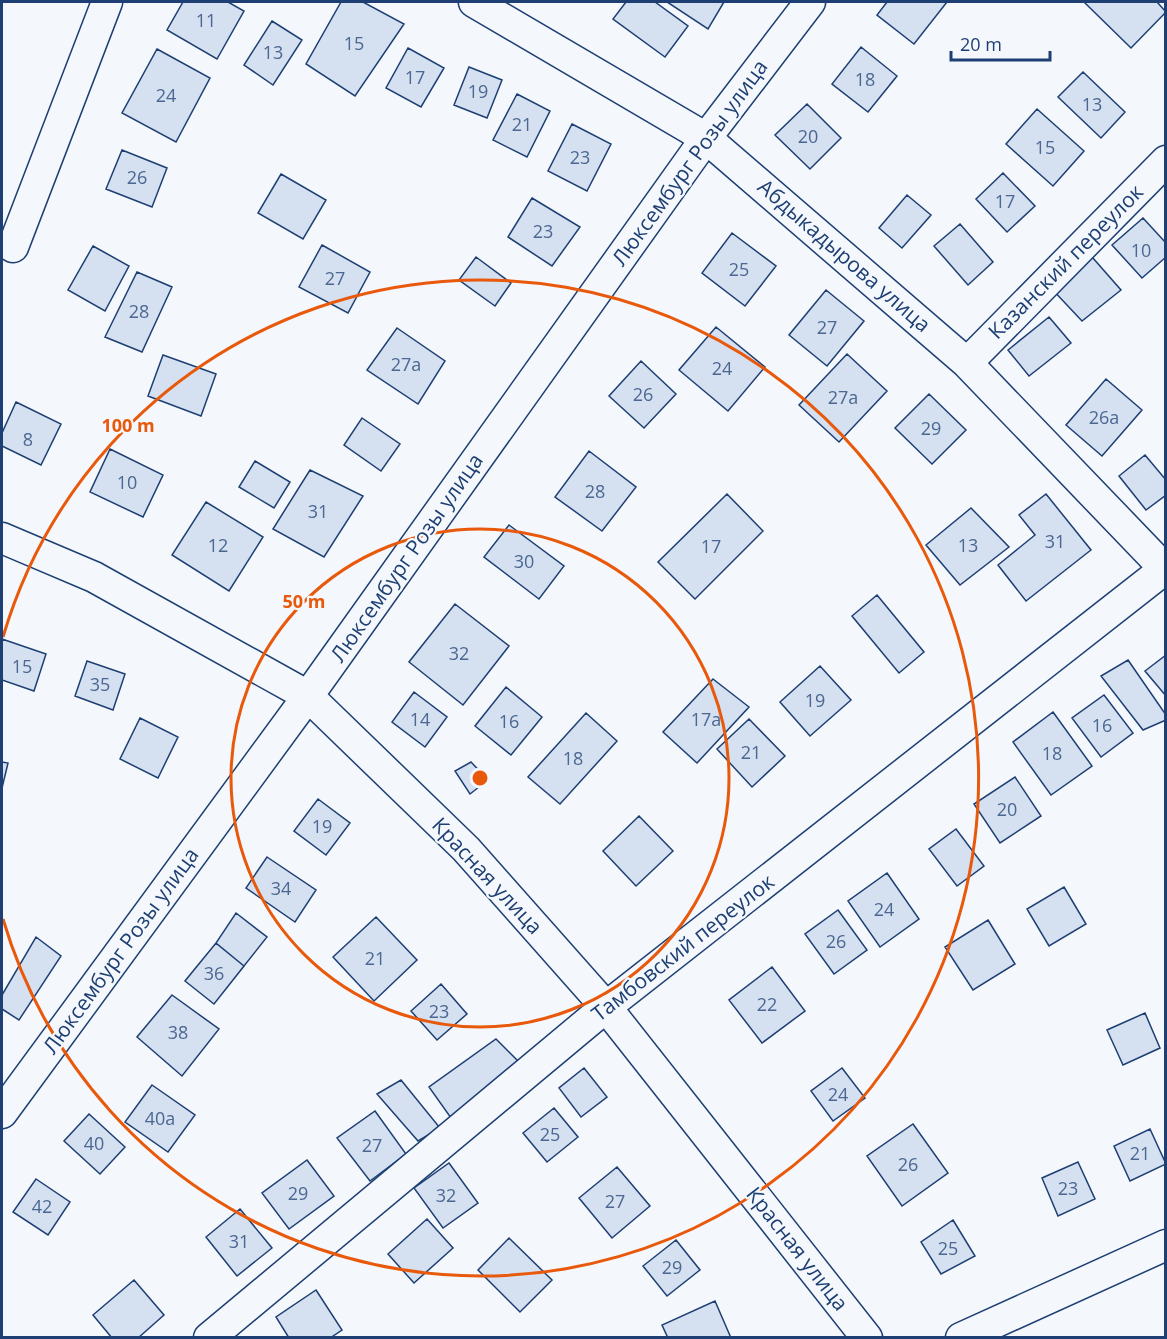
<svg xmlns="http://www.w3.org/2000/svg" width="1167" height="1339" viewBox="0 0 1167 1339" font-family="'Open Sans',sans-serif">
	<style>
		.building { fill: #d5e0f0; stroke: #1d3f73; stroke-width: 1.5 }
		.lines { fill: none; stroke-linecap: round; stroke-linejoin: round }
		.street-casing { stroke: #1d3f73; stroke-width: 33 }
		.street { stroke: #f4f7fb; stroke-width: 30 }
		.ring { fill: none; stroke: #e8590c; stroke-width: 3 }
		.labels { text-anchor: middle; stroke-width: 4.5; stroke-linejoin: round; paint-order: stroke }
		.number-label { font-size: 18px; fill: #4b6792 }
		.street-label { font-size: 21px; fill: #1d3f73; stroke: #f4f7fb }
		.centre { fill: #e8590c; stroke: #f4f7fb; stroke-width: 3 }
		.ring-label { font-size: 18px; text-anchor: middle; font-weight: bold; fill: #e8590c; stroke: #f4f7fb; stroke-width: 4.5; stroke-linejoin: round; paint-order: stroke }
	</style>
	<rect width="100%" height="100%" fill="#f4f7fb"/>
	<path class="building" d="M183 2H228L244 11 217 59 167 30Z
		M341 2H363L404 24 355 96 306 64Z
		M626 2H655L688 26 665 57 613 19Z
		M667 2H724L708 29Z
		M887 2H947L914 44 877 15Z
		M1086 2H1157L1166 12 1131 48 1085 3Z
		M272 21 302 40 273 85 244 65Z
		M861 47 897 76 868 112 832 84Z
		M408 48 444 68 421 107 386 88Z
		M157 49 210 78 176 142 122 113Z
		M469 67 502 80 487 118 454 105Z
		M1083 72 1125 112 1101 138 1058 97Z
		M517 94 550 111 527 157 493 140Z
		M807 104 841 138 810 169 775 135Z
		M1037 109 1084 151 1053 186 1006 144Z
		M572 124 611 144 587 191 548 171Z
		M122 150 167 168 152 207 106 189Z
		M1003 173 1035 206 1007 232 976 199Z
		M281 174 326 200 303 239 258 213Z
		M907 195 931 215 902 248 879 228Z
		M532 198 580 227 552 266 508 237Z
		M1143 218 1166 243V257L1142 278 1112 245Z
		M960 224 993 262 968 285 934 246Z
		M732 233 776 266 745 306 702 273Z
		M322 245 370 272 348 313 299 287Z
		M93 246 129 266 105 311 68 290Z
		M1085 249 1121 290 1082 321 1050 287Z
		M476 257 511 283 495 306 459 280Z
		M137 272 172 287 142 352 105 337Z
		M826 290 864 321 827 366 789 335Z
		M1049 317 1071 343 1029 376 1008 350Z
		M716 327 765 367 728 411 679 370Z
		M397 328 445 361 418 404 367 370Z
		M847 354 887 391 839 442 799 405Z
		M163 355 216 374 201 416 148 396Z
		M641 361 676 394 644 428 609 396Z
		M1106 379 1142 410 1102 456 1066 425Z
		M929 394 966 430 932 464 895 428Z
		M16 402 61 424 41 465 2 446V433Z
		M362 418 400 444 381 471 344 445Z
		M110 449 163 475 143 517 90 492Z
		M589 451 636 487 602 531 555 497Z
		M1145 455 1166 480V495L1146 510 1119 476Z
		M255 461 290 482 274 508 239 487Z
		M310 470 363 496 324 557 273 529Z
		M727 494 763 531 695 599 658 562Z
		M1046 494 1091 550 1026 601 998 565 1035 535 1019 515Z
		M206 502 263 537 229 591 172 555Z
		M971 508 1009 547 960 585 926 545Z
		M509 525 564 566 539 599 484 557Z
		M877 595 924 652 899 673 852 616Z
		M455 604 509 646 463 705 409 662Z
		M2 639 46 654 34 691 2 680Z
		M1166 655V696L1145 671Z
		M1128 660 1166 715V720L1143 730 1101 676Z
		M87 661 125 674 113 710 75 696Z
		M820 666 851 700 810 736 780 702Z
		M713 679 749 707 697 763 663 732Z
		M506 687 542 717 511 755 475 726Z
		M414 692 447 717 425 747 392 722Z
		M1104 695 1133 733 1101 757 1072 718Z
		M1053 712 1092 766 1051 795 1013 742Z
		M586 713 617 741 560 804 528 777Z
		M140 718 178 737 158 778 120 759Z
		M749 719 785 756 752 787 717 749Z
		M2 762 8 763 2 788Z
		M471 762 488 780 470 794 455 771Z
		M1015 777 1041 816 1000 843 974 804Z
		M318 799 350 823 326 855 294 831Z
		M639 816 673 851 636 886 603 851Z
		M956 829 984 866 957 886 929 849Z
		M267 857 316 890 295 922 246 888Z
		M887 873 919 919 880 947 848 901Z
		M1064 887 1086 924 1049 946 1027 909Z
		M838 910 867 950 834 974 805 934Z
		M236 913 267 937 244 966 216 943Z
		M376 917 417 960 374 1001 333 957Z
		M988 920 1015 964 973 990 945 947Z
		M36 937 61 956 19 1020 2 1009V995Z
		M216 943 244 966 214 1004 185 981Z
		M772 967 805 1011 762 1043 729 1000Z
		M441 984 467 1014 437 1040 411 1011Z
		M172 995 219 1029 182 1076 137 1037Z
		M1145 1013 1160 1048 1123 1065 1107 1030Z
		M496 1039 519 1062 451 1118 429 1087Z
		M584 1068 607 1097 581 1117 559 1088Z
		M842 1068 865 1098 833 1121 811 1091Z
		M401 1080 440 1128 418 1141 377 1094Z
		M152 1085 195 1115 168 1152 125 1122Z
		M554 1108 578 1137 547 1162 523 1133Z
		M375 1111 406 1154 370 1181 337 1138Z
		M89 1114 125 1147 100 1174 64 1141Z
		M913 1124 948 1173 902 1206 867 1156Z
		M1150 1129 1166 1164 1130 1181 1114 1146Z
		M307 1160 334 1196 289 1229 262 1193Z
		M1078 1162 1095 1199 1058 1216 1042 1178Z
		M449 1163 478 1203 443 1228 414 1188Z
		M617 1167 650 1206 612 1238 579 1198Z
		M36 1179 70 1202 48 1235 13 1212Z
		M240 1209 272 1248 237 1276 206 1237Z
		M427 1219 453 1248 414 1283 388 1254Z
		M953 1220 975 1256 941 1274 921 1242Z
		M509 1238 552 1280 520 1312 478 1270Z
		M676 1240 700 1270 667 1296 643 1266Z
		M134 1280 164 1315 138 1338H112L93 1315Z
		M316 1290 342 1330 330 1338H289L276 1317Z
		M715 1301 731 1338H668L662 1325Z"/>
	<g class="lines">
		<g class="street-casing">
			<path id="street" d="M474 2 706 138 967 363 1166 570
				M13 247 107 2
				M967 363 1166 161
				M2 538 94 577 308 696 466 849 606 1007 867 1338
				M2 1113 308 696 706 138 810 2
				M209 1338 606 1007 1166 568
				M961 1338 1166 1245"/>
		</g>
		<use href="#street" class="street"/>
	</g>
	<g class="ring">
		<circle cx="480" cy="778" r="249"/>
		<path d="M3 637A498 498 0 1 1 3 919"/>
	</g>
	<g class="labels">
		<g class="number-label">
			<text x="206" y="27">11</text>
			<text x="354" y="50">15</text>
			<text x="273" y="59">13</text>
			<text x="415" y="84">17</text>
			<text x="865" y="86">18</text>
			<text x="478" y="98">19</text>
			<text x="166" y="102">24</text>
			<text x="1092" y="111">13</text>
			<text x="522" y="131">21</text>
			<text x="808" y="143">20</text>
			<text x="1045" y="154">15</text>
			<text x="580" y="164">23</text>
			<text x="137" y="184">26</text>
			<text x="1005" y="208">17</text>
			<text x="543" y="238">23</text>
			<text x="1141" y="257">10</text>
			<text x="739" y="276">25</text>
			<text x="335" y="285">27</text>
			<text x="139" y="318">28</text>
			<text x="827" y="334">27</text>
			<text x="406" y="371">27a</text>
			<text x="722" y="375">24</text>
			<text x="643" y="401">26</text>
			<text x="843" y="404">27a</text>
			<text x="1104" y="424">26a</text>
			<text x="931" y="435">29</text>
			<text x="28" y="446">8</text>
			<text x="127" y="489">10</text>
			<text x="595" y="498">28</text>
			<text x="318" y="518">31</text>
			<text x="1055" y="548">31</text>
			<text x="218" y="552">12</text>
			<text x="968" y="552">13</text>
			<text x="711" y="553">17</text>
			<text x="524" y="568">30</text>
			<text x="459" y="660">32</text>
			<text x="22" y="673">15</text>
			<text x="100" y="691">35</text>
			<text x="815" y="707">19</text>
			<text x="420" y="726">14</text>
			<text x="706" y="726">17a</text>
			<text x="509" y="728">16</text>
			<text x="1102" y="732">16</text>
			<text x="751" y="759">21</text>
			<text x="1052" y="760">18</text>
			<text x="573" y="765">18</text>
			<text x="1007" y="816">20</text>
			<text x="322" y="833">19</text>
			<text x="281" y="895">34</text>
			<text x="884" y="916">24</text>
			<text x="836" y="948">26</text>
			<text x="375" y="965">21</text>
			<text x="214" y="980">36</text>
			<text x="767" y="1011">22</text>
			<text x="439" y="1018">23</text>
			<text x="178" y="1039">38</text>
			<text x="838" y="1101">24</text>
			<text x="160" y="1125">40а</text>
			<text x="550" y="1141">25</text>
			<text x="94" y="1150">40</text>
			<text x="372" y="1152">27</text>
			<text x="1140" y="1160">21</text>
			<text x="908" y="1171">26</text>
			<text x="1068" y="1195">23</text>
			<text x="298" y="1200">29</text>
			<text x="446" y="1202">32</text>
			<text x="615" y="1208">27</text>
			<text x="42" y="1213">42</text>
			<text x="239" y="1248">31</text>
			<text x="948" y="1255">25</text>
			<text x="672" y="1274">29</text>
		</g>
		<g class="street-label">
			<text transform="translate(690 163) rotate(-54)" y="7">Люксембург Розы улица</text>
			<text transform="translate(844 256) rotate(41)" y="7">Абдыкадырова улица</text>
			<text transform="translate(1066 262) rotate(-45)" y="7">Казанский переулок</text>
			<text transform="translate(407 558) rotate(-55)" y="7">Люксембург Розы улица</text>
			<text transform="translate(487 876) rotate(47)" y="7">Красная улица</text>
			<text transform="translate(683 948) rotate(-38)" y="7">Тамбовский переулок</text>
			<text transform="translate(121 951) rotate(-54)" y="7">Люксембург Розы улица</text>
			<text transform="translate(797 1249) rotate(52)" y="7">Красная улица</text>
		</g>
	</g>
	<circle cx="480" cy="778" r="9" class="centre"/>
	<g class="ring-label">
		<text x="128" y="432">100 m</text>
		<text x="304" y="608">50 m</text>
	</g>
	<rect width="1167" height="1339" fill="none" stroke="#1d3f73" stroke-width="6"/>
	<path d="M951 51v9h99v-9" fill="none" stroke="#1d3f73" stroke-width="3"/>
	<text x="960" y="51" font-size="18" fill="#1d3f73" stroke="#f4f7fb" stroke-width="4.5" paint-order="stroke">20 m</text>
</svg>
